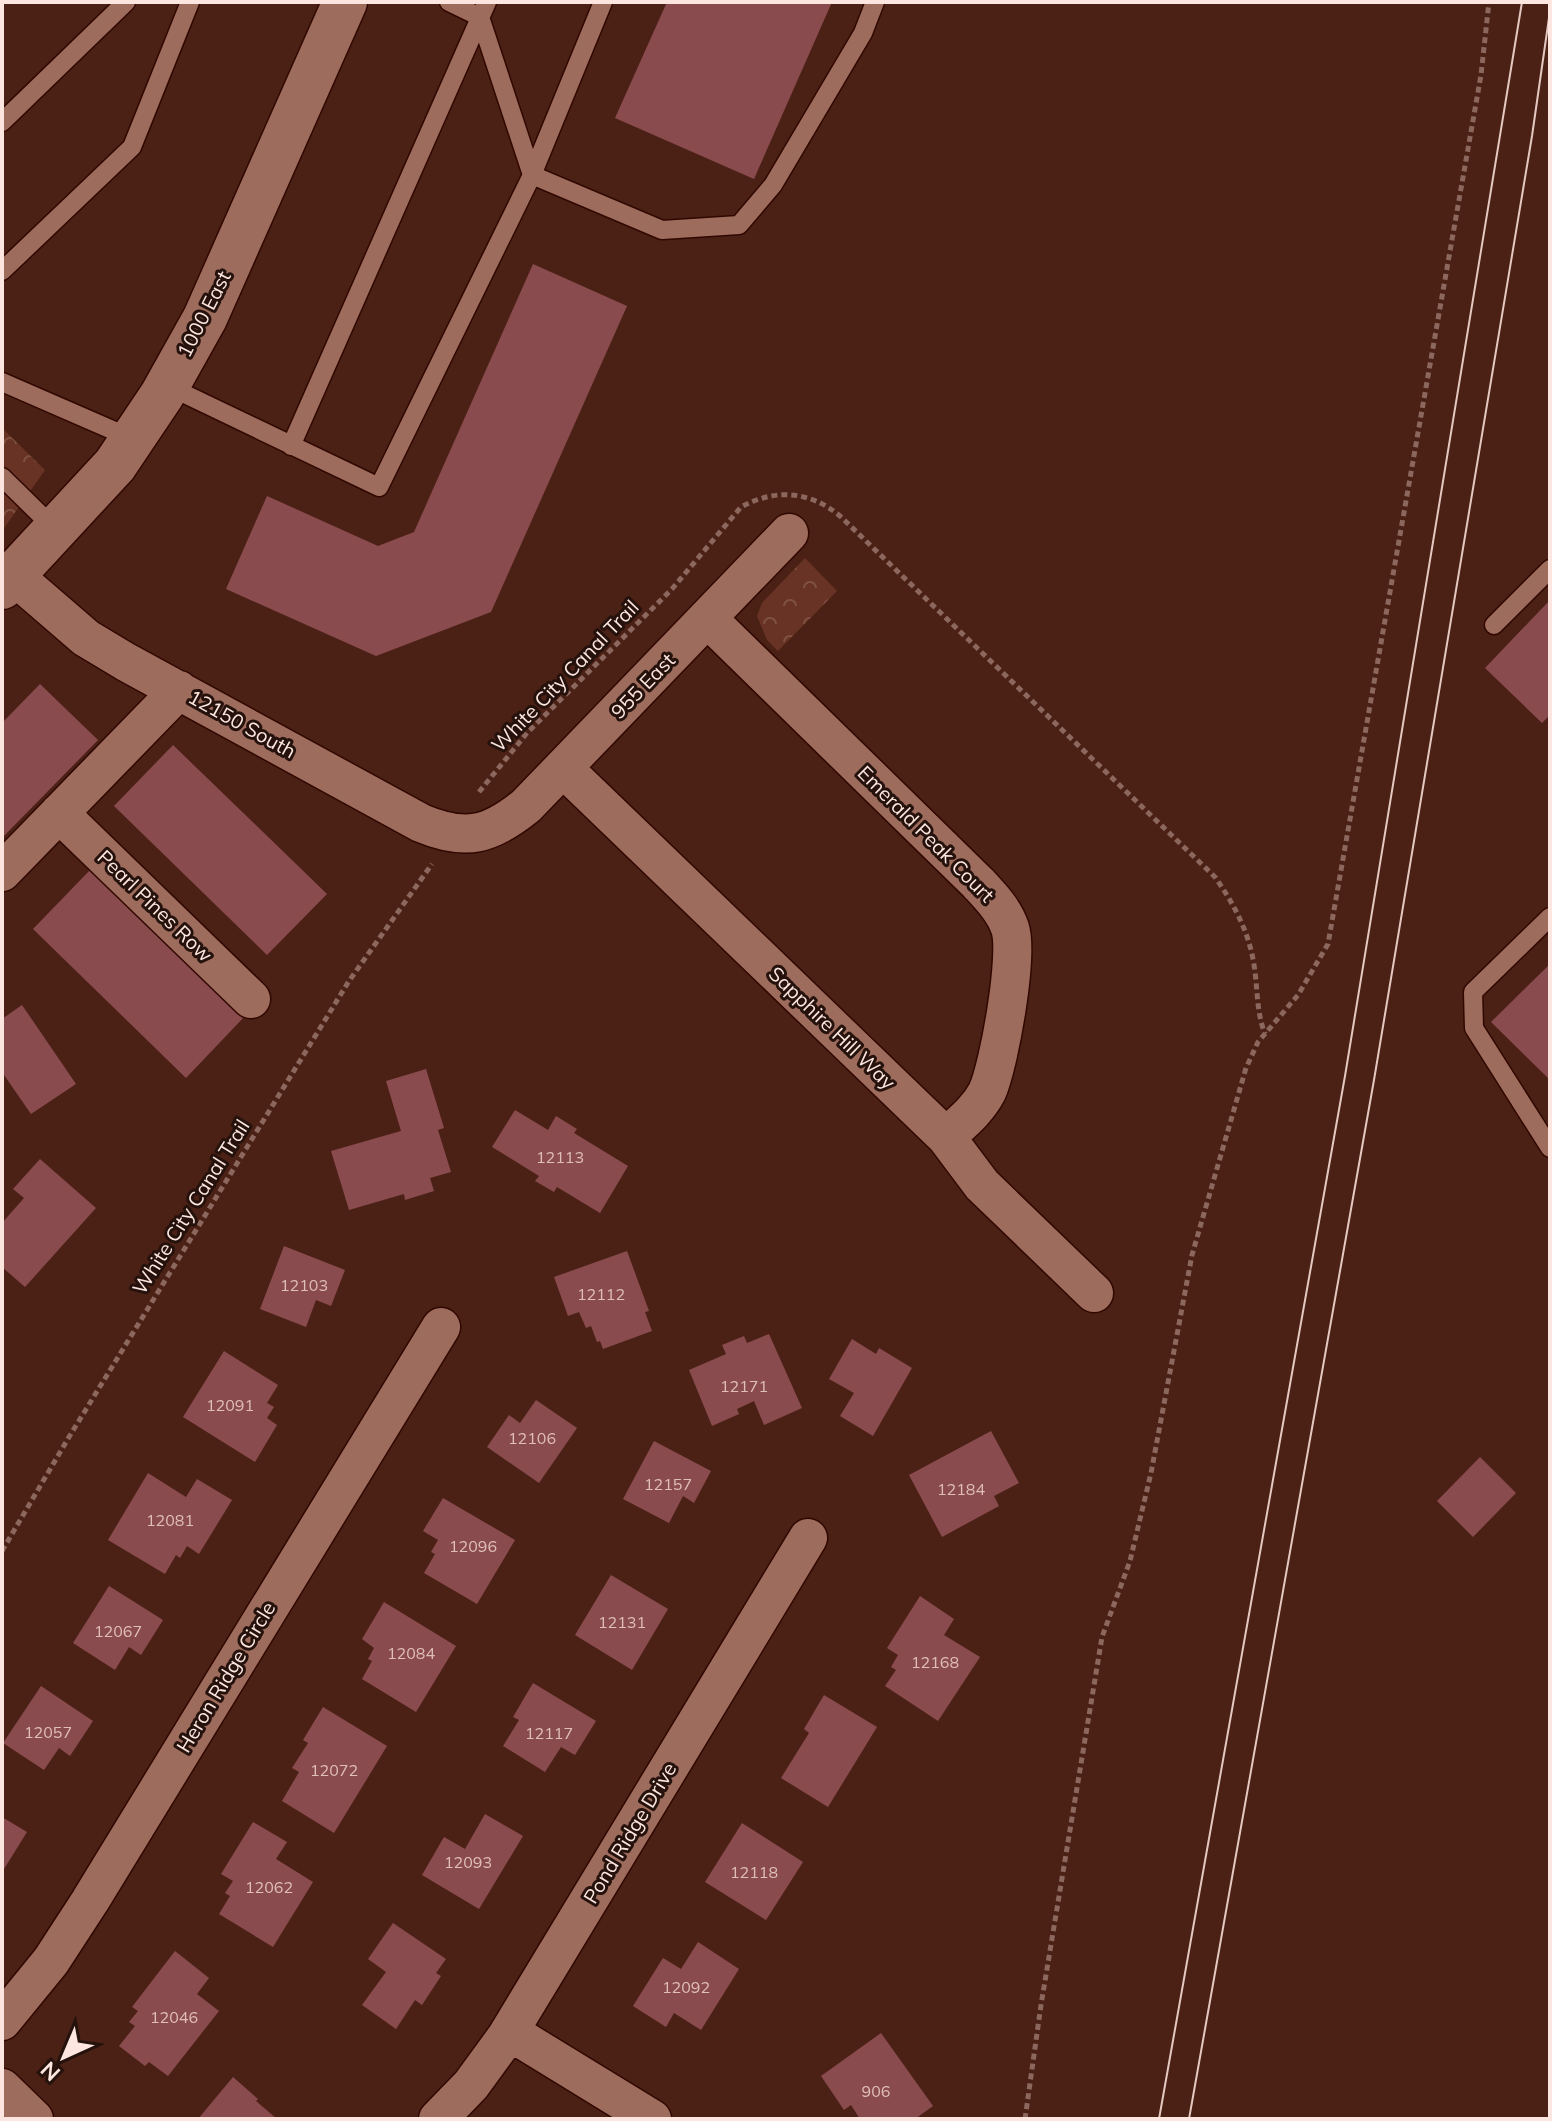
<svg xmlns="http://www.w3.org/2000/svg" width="1552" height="2121" viewBox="0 0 1552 2121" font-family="Mulish,sans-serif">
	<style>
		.park { fill: url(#park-crowns) }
		.building { fill: #8a4b4f }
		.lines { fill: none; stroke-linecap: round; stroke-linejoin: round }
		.service-casing { stroke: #300800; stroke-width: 21 }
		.minor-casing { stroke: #300800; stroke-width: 41 }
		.tertiary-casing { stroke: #300800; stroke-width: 47 }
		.path { stroke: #8b675d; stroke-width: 5; stroke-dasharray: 6 4; stroke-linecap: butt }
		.service { stroke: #9e6c5d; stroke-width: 18 }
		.minor { stroke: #9e6c5d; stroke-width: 38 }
		.tertiary { stroke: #9e6c5d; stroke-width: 44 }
		.tram { stroke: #e3c9c1; stroke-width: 2 }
		.labels { text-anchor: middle; stroke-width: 6; stroke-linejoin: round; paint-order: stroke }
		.number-label { font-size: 16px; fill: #e0bfbb }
		.street-label { font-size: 20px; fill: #fde6df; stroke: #25120c }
	</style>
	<defs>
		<pattern id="park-crowns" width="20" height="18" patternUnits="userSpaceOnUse" patternTransform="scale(2)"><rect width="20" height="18" fill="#683324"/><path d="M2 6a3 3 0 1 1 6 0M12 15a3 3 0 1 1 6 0" fill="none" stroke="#7e5143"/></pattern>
	</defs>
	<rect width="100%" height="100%" fill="#4c2115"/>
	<path class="park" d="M2 428 45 470 2 531Z
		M805 558 837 591 778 651 767 640 757 616 762 603Z"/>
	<path class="building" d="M667 2H832L754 179 615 118Z
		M533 264 627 306 491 612 376 656 226 589 267 496 378 546 414 532Z
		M1550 600V715L1542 723 1485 668Z
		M40 684 98 740 2 838V723Z
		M173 745 327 894 267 955 114 806Z
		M92 868 245 1016 186 1078 33 929Z
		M1550 964V1080L1491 1022Z
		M22 1005 76 1084 31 1114 2 1072V1019Z
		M426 1069 444 1128 438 1130 451 1172 430 1178 434 1191 405 1200 404 1194 349 1210 331 1151 401 1131 386 1081Z
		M515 1110 548 1130 556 1116 577 1129 574 1133 628 1166 600 1213 557 1187 554 1192 535 1181 539 1176 492 1147Z
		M40 1159 96 1208 25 1287 2 1267V1223L24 1198 13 1189Z
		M284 1246 345 1270 331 1306 316 1300 306 1327 260 1309Z
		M627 1251 649 1311 645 1312 652 1331 603 1349 600 1341 597 1342 591 1326 586 1328 579 1312 568 1316 554 1277Z
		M769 1334 802 1408 764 1425 754 1401 737 1409 739 1414 712 1426 689 1370 726 1354 722 1345 744 1336 747 1343Z
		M852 1339 876 1354 879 1348 912 1368 873 1436 840 1416 854 1393 829 1379Z
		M224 1351 278 1385 267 1403 274 1407 267 1418 277 1425 255 1462 183 1417Z
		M536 1400 577 1428 539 1483 487 1447 509 1415 520 1423Z
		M991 1431 1019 1483 994 1496 999 1506 942 1537 909 1475Z
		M654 1441 711 1471 694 1503 683 1496 669 1523 623 1499Z
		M1480 1457 1516 1493 1473 1537 1437 1501Z
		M148 1473 186 1497 197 1479 232 1500 199 1554 187 1546 180 1558 176 1555 165 1574 108 1540Z
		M443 1498 515 1540 477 1604 424 1573 435 1554 431 1552 438 1540 423 1531Z
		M611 1575 668 1609 632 1670 575 1635Z
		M109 1586 163 1620 141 1655 129 1647 115 1670 73 1643Z
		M920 1596 954 1619 944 1635 980 1657 938 1721 885 1686 896 1670 891 1667 898 1655 887 1648Z
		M384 1602 456 1646 416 1712 362 1679 372 1661 368 1659 374 1648 362 1639Z
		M533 1683 596 1721 575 1755 561 1747 545 1772 503 1746 519 1720 513 1717Z
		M41 1686 93 1721 70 1756 59 1748 44 1770 3 1743Z
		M824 1695 877 1727 828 1807 781 1778 809 1733 804 1729Z
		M323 1707 387 1746 334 1833 282 1801 299 1772 292 1768 308 1743 303 1740Z
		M485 1814 523 1836 479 1909 422 1875 444 1837 465 1849Z
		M2 1817 27 1832 4 1869 2 1868Z
		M253 1822 287 1842 276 1859 313 1882 273 1947 219 1914 230 1896 225 1893 233 1881 221 1874Z
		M742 1823 803 1862 766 1920 705 1882Z
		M393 1923 446 1959 436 1973 441 1976 422 2005 415 2000 396 2029 362 2005 386 1972 368 1959Z
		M698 1942 739 1969 701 2030 674 2013 666 2027 633 2006 663 1958 681 1969Z
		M175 1951 209 1978 197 1994 219 2011 168 2076 149 2062 145 2066 119 2046 135 2026 129 2022 138 2011 132 2007Z
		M881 2033 933 2106 915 2119H860L851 2105 844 2110 821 2076Z
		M233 2077 258 2099 256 2101 277 2119H198Z"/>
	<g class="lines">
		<g class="service-casing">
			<path id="service" d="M449 2 480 17 532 175 662 230 739 225 773 185 863 33 875 2
				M2 122 126 2
				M2 271 132 147 190 2
				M2 382 133 439
				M168 386 379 487 532 175 603 2
				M291 446 487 2
				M2 477 55 529
				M1494 625 1550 569
				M1550 917 1473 992 1474 1028 1550 1148"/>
		</g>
		<g class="minor-casing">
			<path id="minor" d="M13 575 86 638 126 662 421 823C466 842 490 835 526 806L789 533
				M707 618 978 883C990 896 1004 910 1010 928 1019 954 999 1066 987 1092 977 1111 961 1123 946 1137
				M563 768 946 1137 982 1185 1094 1293
				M59 813 251 999
				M2 872 179 690
				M2 2021 51 1961 90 1901 441 1327
				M510 2032 652 2119
				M2 2088 34 2119
				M438 2119 471 2085 506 2037 808 1538"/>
		</g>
		<g class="tertiary-casing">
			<path id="tertiary" d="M2 587 115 465 162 395 205 318 345 2"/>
		</g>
		<path class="path" d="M479 792 527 733 672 589 741 507C776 488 810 491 840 516L1215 877C1234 904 1249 932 1254 965 1258 989 1256 1011 1265 1034
			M2 1551 69 1437 349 981 432 864
			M1025 2119 1041 2005 1102 1637 1130 1561 1151 1473 1192 1255 1246 1068 1258 1042 1298 995 1328 944 1481 75 1489 2"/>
		<use href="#service" class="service"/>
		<use href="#minor" class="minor"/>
		<use href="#tertiary" class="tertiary"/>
		<path class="tram" d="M1159 2119 1345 1076 1522 2
			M1189 2119 1374 1080 1532 136 1550 11"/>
	</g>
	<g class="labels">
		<g class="number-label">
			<text x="560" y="1163">12113</text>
			<text x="304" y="1291">12103</text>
			<text x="601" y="1300">12112</text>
			<text x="744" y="1392">12171</text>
			<text x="230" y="1411">12091</text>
			<text x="532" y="1444">12106</text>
			<text x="668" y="1490">12157</text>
			<text x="961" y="1495">12184</text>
			<text x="170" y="1526">12081</text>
			<text x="473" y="1552">12096</text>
			<text x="622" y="1628">12131</text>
			<text x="118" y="1637">12067</text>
			<text x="411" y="1659">12084</text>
			<text x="935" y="1668">12168</text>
			<text x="48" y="1738">12057</text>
			<text x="549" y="1739">12117</text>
			<text x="334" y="1776">12072</text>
			<text x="468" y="1868">12093</text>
			<text x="754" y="1878">12118</text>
			<text x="269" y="1893">12062</text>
			<text x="686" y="1993">12092</text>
			<text x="174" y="2023">12046</text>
			<text x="876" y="2097">906</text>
		</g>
		<g class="street-label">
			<text transform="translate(204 314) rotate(-63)" y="7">1000 East</text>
			<text transform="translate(565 676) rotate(-46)" y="7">White City Canal Trail</text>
			<text transform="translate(643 686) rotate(-46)" y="7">955 East</text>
			<text transform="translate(242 724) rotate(29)" y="7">12150 South</text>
			<text transform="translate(926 834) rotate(45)" y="7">Emerald Peak Court</text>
			<text transform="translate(155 906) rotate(44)" y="7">Pearl Pines Row</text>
			<text transform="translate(832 1028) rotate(44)" y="7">Sapphire Hill Way</text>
			<text transform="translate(191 1207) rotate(-58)" y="7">White City Canal Trail</text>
			<text transform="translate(226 1677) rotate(-59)" y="7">Heron Ridge Circle</text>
			<text transform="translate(630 1833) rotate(-59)" y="7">Pond Ridge Drive</text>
		</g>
	</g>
	<rect width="1552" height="2121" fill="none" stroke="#fde6df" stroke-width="8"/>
	<g transform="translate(64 2057) rotate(224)" stroke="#25120c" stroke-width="6" paint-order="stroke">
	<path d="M0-6L14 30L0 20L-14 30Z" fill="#fde6df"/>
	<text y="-12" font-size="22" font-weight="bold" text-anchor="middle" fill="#fde6df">N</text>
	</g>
</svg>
